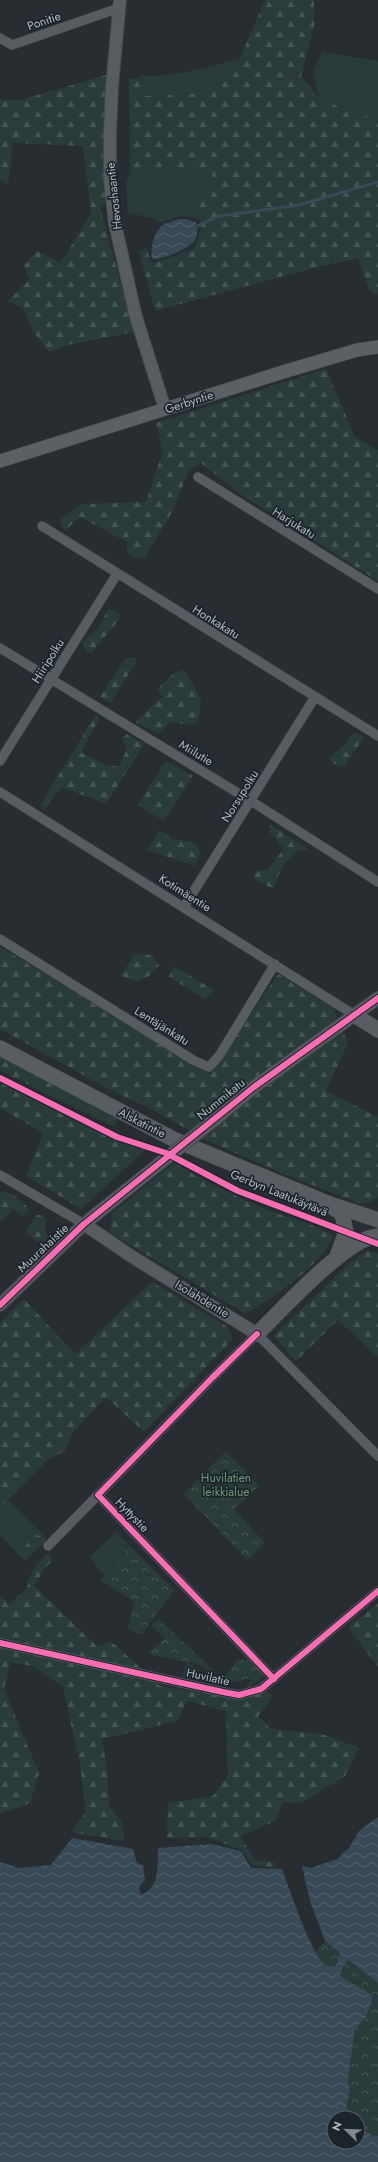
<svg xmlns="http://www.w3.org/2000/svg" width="378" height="2162" viewBox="0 0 378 2162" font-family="Jost,sans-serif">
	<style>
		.grass { fill: #2a3c39 }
		.forest { fill: url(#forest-firs) }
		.park { fill: url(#park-crowns) }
		.water { fill: url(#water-waves) }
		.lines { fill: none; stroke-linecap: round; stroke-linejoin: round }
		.stream { stroke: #374a56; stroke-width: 3 }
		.minor-casing { stroke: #44494c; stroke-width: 10 }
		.tertiary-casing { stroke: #44494c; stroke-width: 14 }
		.secondary-casing { stroke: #44494c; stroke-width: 14 }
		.primary-casing { stroke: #454a4e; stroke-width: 16 }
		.minor { stroke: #575c60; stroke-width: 9 }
		.tertiary { stroke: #575c60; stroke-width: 12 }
		.secondary { stroke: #5c6064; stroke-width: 13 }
		.primary { stroke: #595d62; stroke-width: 15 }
		.tertiary-bridge-casing { stroke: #44494c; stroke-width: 14; stroke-linecap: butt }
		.tertiary-bridge { stroke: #575c60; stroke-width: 12 }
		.cycleway-casing { stroke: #1c242b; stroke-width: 8 }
		.cycleway { stroke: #f96db3; stroke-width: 6 }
		.labels { text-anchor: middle; stroke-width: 3.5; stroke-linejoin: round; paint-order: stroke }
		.street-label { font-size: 12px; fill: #b1bbc2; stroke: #1c242b }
		.park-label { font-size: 12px; fill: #739675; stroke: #1c242b }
	</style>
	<defs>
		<pattern id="forest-firs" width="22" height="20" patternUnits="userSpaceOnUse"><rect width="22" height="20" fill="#2a3c39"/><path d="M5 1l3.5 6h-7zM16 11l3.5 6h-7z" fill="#465654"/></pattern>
		<pattern id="park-crowns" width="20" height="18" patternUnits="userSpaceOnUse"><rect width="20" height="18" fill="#2a3c39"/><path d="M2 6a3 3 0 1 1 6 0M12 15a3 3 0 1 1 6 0" fill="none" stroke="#465654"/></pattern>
		<pattern id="water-waves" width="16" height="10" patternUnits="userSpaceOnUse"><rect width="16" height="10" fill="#374a56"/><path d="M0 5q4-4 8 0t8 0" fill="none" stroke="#52626d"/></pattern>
	</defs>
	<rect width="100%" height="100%" fill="#272d31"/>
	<path class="grass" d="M322 52 378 61V119L352 112 320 99 313 72Z
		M240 58 195 94 147 96 138 78 141 76C176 77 207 68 240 58Z
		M148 167H183L213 176 198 203 200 220C184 213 174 218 158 223L152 218 128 213 126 181 130 173 139 181Z
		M0 1070 41 1076 100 1108 118 1119 114 1127Z
		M8 1500 45 1536 46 1541 25 1561 0 1535V1508Z
		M117 1531 130 1546 104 1575 89 1557Z"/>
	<path class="forest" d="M265 0H314V27L301 76 320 99 352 112 378 119V293L375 295 368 288 358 258 317 267 155 311 139 252 146 247 152 263 173 257 195 248 201 229 198 203 213 176 183 167H148L139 181 130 173 129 79 138 78 147 96 195 94 240 58Z
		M106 75 103 142 106 203 100 207 134 332 68 345 49 352 33 331 23 308 8 301 30 279 24 266 37 251 60 263 87 221 91 211 83 146 13 143 8 184 0 179V100H21Z
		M326 369 355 437 378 450V581L239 493 201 463 189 470 173 511 144 558 135 557 127 553V542L80 517 65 531 59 520 82 504 146 502 163 451 156 423Z
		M108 609 119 613V620L91 653 86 652 82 642 98 629Z
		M126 658H136V663L110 703 100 697Z
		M184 670 201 699 198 722 190 725 170 722 159 734 135 722 162 697 157 689 174 673Z
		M96 714 99 719 81 752 105 765 119 767 127 748 122 738 127 734 144 744 106 804 62 787 43 810 41 804Z
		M354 732 364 737 344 767 334 764 329 758 345 745Z
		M166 761 193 776 164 821 138 805Z
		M271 825 309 850H299L283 865 273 889 253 878 257 871 269 869 284 848 269 832Z
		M159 830 173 839 192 842 201 852 195 866 147 850Z
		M0 947 211 1074 278 974 333 1008 348 1043 326 1091 378 1117V1197L371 1202 359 1203 286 1175 206 1140 148 1107 116 1093 0 1029Z
		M135 954 153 955 159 966 149 976 137 981 120 976Z
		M174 966 214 990 205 999 169 977Z
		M0 1054 55 1084 53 1097 0 1070Z
		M0 1083 115 1141 145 1150 81 1209 26 1176 43 1133 0 1108Z
		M174 1163C205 1180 235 1197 268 1210 290 1219 313 1223 333 1236 321 1266 273 1297 246 1314L110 1233 112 1213Z
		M0 1192C13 1192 21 1200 29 1209L23 1217 13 1209 0 1222Z
		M37 1215H43L47 1220 45 1229 47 1238 42 1245 25 1232Z
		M367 1251 378 1253V1357L338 1320 296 1361 273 1336 351 1262Z
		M152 1282 226 1326 232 1335V1340L144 1432 106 1397 72 1433 65 1451 47 1460 0 1508V1323L24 1299 75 1354Z
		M33 1533 41 1537V1541L30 1551 25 1547Z
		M48 1553 51 1556V1562C41 1571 41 1576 34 1586L98 1647 111 1641 160 1686 240 1699 264 1690 273 1696 258 1716 271 1729 322 1734 359 1748 345 1776 301 1803 283 1802 275 1821 240 1836 255 1860 276 1863 274 1867 252 1865 242 1850 207 1837 167 1838 168 1803 213 1796 228 1775 226 1711 187 1701 177 1721 102 1739 107 1769 109 1805 122 1823 124 1841 71 1832 86 1812 80 1764 63 1687 33 1666 10 1663 4 1689 39 1773 30 1803 0 1814V1595L9 1604 27 1588C29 1572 37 1564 48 1553Z
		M378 1603V1667L348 1627Z"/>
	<path class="park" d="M226 1451 259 1486 234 1509 265 1543 247 1560 184 1494Z
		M130 1546 174 1590 141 1635 128 1628 134 1601 100 1580Z
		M159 1619 218 1675 195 1663 187 1662 208 1680 182 1677 187 1662 148 1654 165 1638 151 1625Z
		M238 1659 247 1660 266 1675 246 1689 251 1678 217 1686 214 1682 226 1675Z
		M325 1941 378 1983V2139L358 2126V2118H350L346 2108 350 2090 348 2080 355 2029 366 2017 347 1982 324 1964 315 1952Z"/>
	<path class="water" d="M179 219H187L196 223C197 228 198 233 196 238 192 248 162 260 152 259 150 248 154 230 164 224 169 222 175 221 179 219Z
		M378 1817V1983L349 1960 344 1964 340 1975C350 1985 364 1987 373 1997L366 2017 355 2029 348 2080 350 2090 346 2108 350 2118H334V2142H358V2126L378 2139V2162H0V1862L19 1868 51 1865 72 1838 133 1849 137 1863 143 1865 145 1880 139 1887 141 1895C161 1886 157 1867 158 1848L211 1844 241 1851 251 1868 282 1869C290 1890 310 1951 324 1964 327 1967 331 1967 336 1966L340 1953 325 1941 310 1901 302 1866 311 1868 337 1859 349 1848 359 1831Z"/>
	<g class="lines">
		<path class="stream" d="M197 226 219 216 299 205 378 182"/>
		<g class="minor-casing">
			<path id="minor" d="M0 38 12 45 119 8
				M198 477 378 589
				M42 526 378 736
				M0 648 251 801 378 882
				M0 761 117 574
				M0 792 356 1016
				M184 907 315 697
				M0 939 193 1060 209 1067 219 1056 275 964
				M0 1175 84 1224
				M48 1546 98 1495
				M0 1643 223 1692 239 1695 261 1689 378 1591
				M274 1679 98 1495 212 1378 257 1334 378 1456"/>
		</g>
		<g class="tertiary-casing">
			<path id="tertiary" d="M120 0 112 86 110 132V179L115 224 136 317 165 409
				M218 1117 254 1087 378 998
				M84 1224 131 1256 257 1334
				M0 1305 84 1224 159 1164"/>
		</g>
		<g class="secondary-casing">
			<path id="secondary" d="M0 461 283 372 357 350 378 347"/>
		</g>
		<g class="primary-casing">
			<path id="primary" d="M356 1016 378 1030
				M0 1048 175 1140 327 1203 378 1220
				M331 1206 342 1214 346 1232 336 1259
				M257 1334C281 1311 347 1237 378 1236"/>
		</g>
		<use href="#minor" class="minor"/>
		<use href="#tertiary" class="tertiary"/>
		<use href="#secondary" class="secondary"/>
		<use href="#primary" class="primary"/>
		<g class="tertiary-bridge-casing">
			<path id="tertiary-bridge" d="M159 1164 218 1117"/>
		</g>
		<use href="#tertiary-bridge" class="tertiary-bridge"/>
		<g class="cycleway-casing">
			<path id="cycleway" d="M0 1078 117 1137 166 1153 238 1191 378 1244
				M0 1305 84 1224 254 1087 378 998
				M257 1334 212 1378 98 1495 274 1679
				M0 1643 223 1692 239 1695 261 1689 378 1591"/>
		</g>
		<use href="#cycleway" class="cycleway"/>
	</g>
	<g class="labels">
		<g class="street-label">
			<text transform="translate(44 21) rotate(-19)" y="4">Ponitie</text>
			<text transform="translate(114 196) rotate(-96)" y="4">Hevoshaantie</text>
			<text transform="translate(189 402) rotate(-18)" y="4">Gerbyntie</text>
			<text transform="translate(294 523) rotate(32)" y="4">Harjukatu</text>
			<text transform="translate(216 622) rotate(32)" y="4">Honkakatu</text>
			<text transform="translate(48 661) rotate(-58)" y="4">Hiiripolku</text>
			<text transform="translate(196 753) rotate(31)" y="4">Miilutie</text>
			<text transform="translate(240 796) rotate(-58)" y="4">Norsupolku</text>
			<text transform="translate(185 893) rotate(32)" y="4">Kotimäentie</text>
			<text transform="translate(162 1026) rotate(32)" y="4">Lentäjänkatu</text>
			<text transform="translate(221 1099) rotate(-39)" y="4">Nummikatu</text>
			<text transform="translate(142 1123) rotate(27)" y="4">Alskatintie</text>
			<text transform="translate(279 1193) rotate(22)" y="4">Gerbyn Laatukäytävä</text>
			<text transform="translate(43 1248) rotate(-43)" y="4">Muurahaistie</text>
			<text transform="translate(202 1299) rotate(31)" y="4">Isolahdentie</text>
			<text transform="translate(132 1515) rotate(46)" y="4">Hyttystie</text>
			<text transform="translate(208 1677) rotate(12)" y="4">Huvilatie</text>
		</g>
		<g class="park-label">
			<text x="226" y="1482">Huvilatien<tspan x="226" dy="14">leikkialue</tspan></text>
		</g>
	</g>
	<g transform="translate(346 2130) rotate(293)"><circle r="19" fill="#1c242b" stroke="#586067"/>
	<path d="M0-3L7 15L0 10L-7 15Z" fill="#81898f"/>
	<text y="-6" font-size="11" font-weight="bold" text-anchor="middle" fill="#b1bbc2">N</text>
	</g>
</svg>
